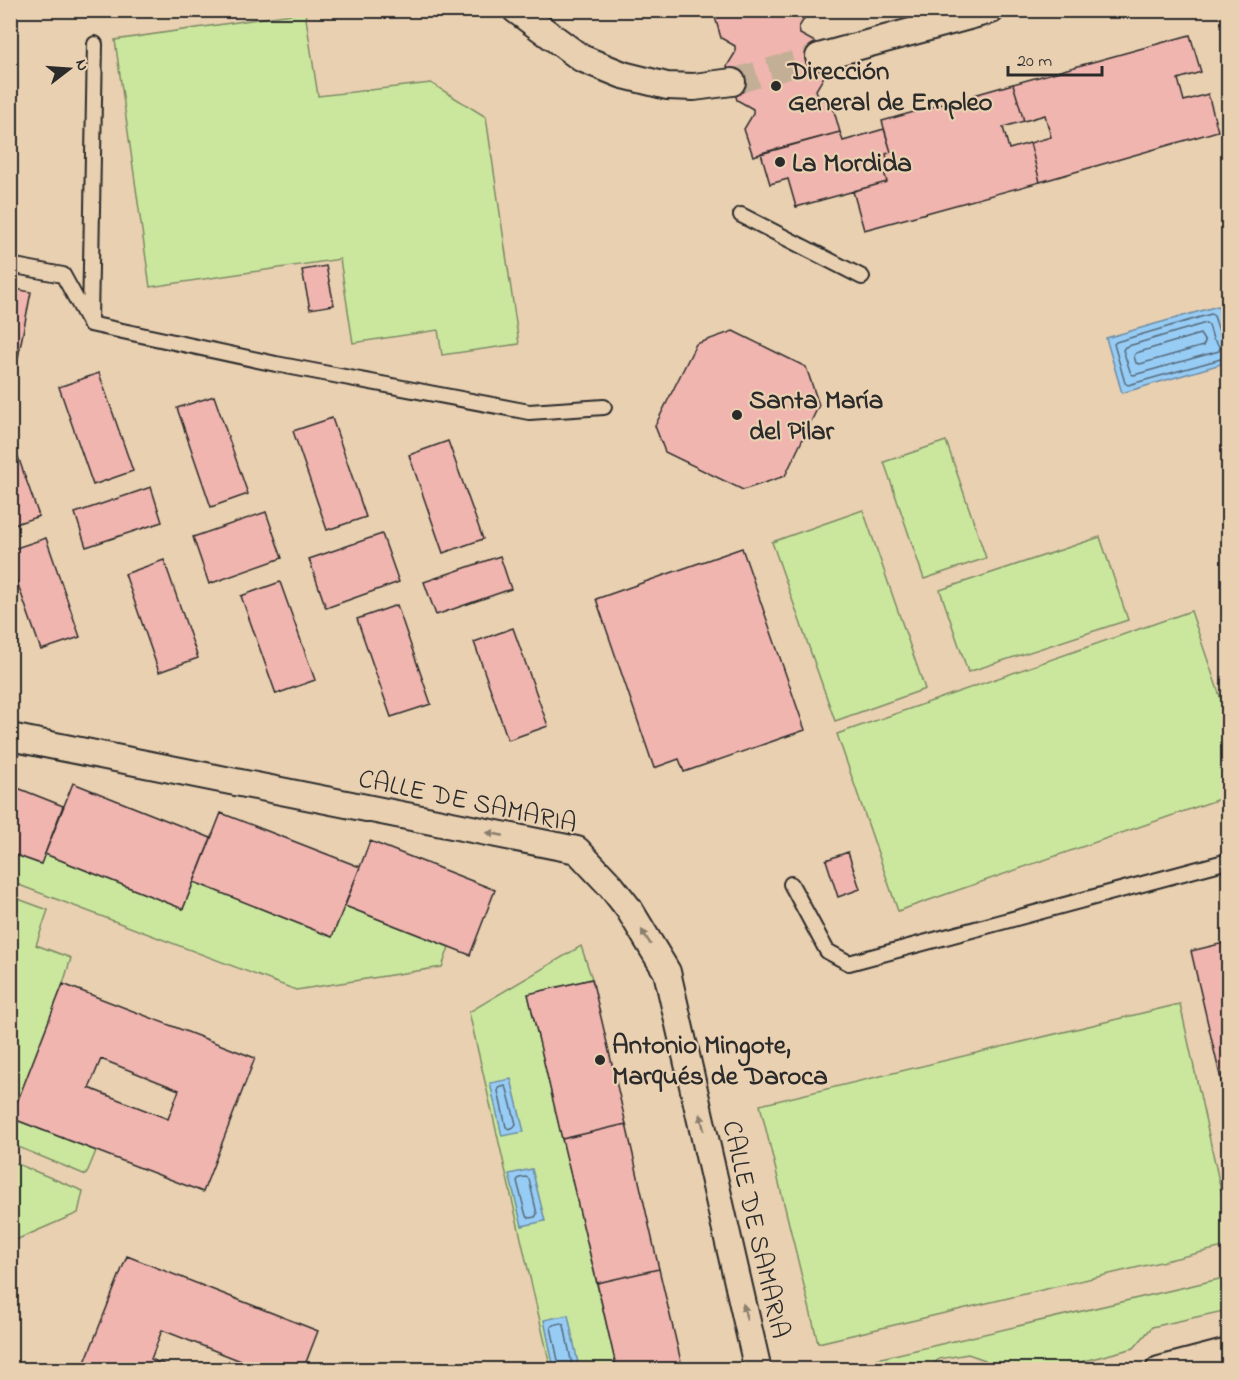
<svg xmlns="http://www.w3.org/2000/svg" width="1239" height="1380" viewBox="0 0 1239 1380" font-family="'Indie Flower',sans-serif">
	<style>
		.green { fill: #cbe79e; stroke: #7b8964; stroke-width: 1.5 }
		.water { fill: #97ccf5; stroke: #6c8ca4; stroke-width: 1.5 }
		.lines { fill: none; stroke-linecap: round; stroke-linejoin: round }
		.shore { stroke: #566b7c; stroke-width: 1.5 }
		.building { fill: #f0b5ae; stroke: #2b2b2b; stroke-width: 1.5; fill-rule: evenodd }
		.minor-tunnel { stroke: #c3af96; stroke-width: 26; stroke-dasharray: 26 13; stroke-linecap: butt }
		.service-casing { stroke: #2b2b2b; stroke-width: 18 }
		.minor-casing { stroke: #2b2b2b; stroke-width: 30 }
		.service { stroke: #e9d0b1; stroke-width: 14 }
		.minor { stroke: #e9d0b1; stroke-width: 26 }
		.oneway { fill: #8a7e6e }
		.poi-dot { fill: #2b2b2b; stroke: #e9d0b1; stroke-width: 2 }
		.labels { text-anchor: middle; stroke-width: 4.5; stroke-linejoin: round; paint-order: stroke }
		.poi-label { font-size: 27px; font-weight: bold; fill: #2b2b2b; stroke: #e9d0b1; text-anchor: start }
		.street-label { font-size: 27px; fill: #2b2b2b; stroke: #e9d0b1 }
	</style>
	<rect width="100%" height="100%" fill="#e9d0b1"/>
	<filter id="ink" filterUnits="userSpaceOnUse"><feTurbulence type="fractalNoise" baseFrequency=".0167" numOctaves="2"/><feDisplacementMap in="SourceGraphic" scale="12" xChannelSelector="R" yChannelSelector="G"/><feConvolveMatrix kernelMatrix="1 2 1 2 8 2 1 2 1" color-interpolation-filters="sRGB"/></filter>
	<g filter="url(#ink)">
		<path class="green" d="M305 12 318 96 431 83 486 117 519 344 442 355 438 330 353 343 340 259 150 287 115 40Z
			M946 441 986 558 924 579 884 462Z
			M863 510 925 689 835 721 772 542Z
			M1100 537 1128 620 968 672 940 590Z
			M1191 611 1228 720V796L898 911 837 734Z
			M10 853 40 864 45 854 183 909 194 882 332 937 345 906 449 947 442 967 296 990 11 882Z
			M10 896 48 910 36 945 71 958 63 984 11 1118 96 1151 86 1175 11 1144Z
			M581 946 592 979 528 994 617 1369H551L469 1012Z
			M1180 1004 1228 1222V1246L818 1343 760 1105Z
			M10 1161 83 1191 78 1213 11 1242Z
			M1228 1277V1310L1152 1327 1134 1348 1053 1369H993L985 1360 968 1354 939 1359 928 1369H834Z"/>
		<path class="water" d="M1218 306 1228 344V362L1122 393 1106 338Z
			M511 1079 524 1132 502 1136 490 1083Z
			M532 1169 545 1221 522 1226 509 1174Z
			M568 1315 579 1368 554 1369 544 1320Z"/>
		<g class="lines">
			<path class="shore" d="M1206 323 1209 325 1213 339 1220 347 1219 351 1134 375 1131 374 1123 350 1125 347Z
				M1200 334 1205 342 1203 346 1140 364 1136 363 1134 356 1136 353Z
				M1228 341 1221 337 1214 316 1211 314 1116 342 1114 344 1125 383 1128 385 1228 357
				M505 1086 507 1089 516 1124 514 1127 509 1129 506 1127 498 1091 499 1088Z
				M526 1177 529 1179 537 1214 535 1217 529 1218 526 1216 517 1181 519 1178Z
				M560 1370 551 1327 553 1325 561 1323 564 1325 573 1370"/>
		</g>
		<path class="building" d="M713 10H806L807 14 799 27 800 34 815 42 825 75 816 90 818 95 832 104 840 132 753 156 744 129 753 114V109L737 100 727 66 735 53V46L721 38Z
			M1190 35 1201 72 1178 79 1184 101 1208 94 1218 131 1040 182 1030 143 1051 137 1045 115 1024 121 1013 84Z
			M1013 84 1024 121 1003 127 1009 149 1030 143 1040 182 864 230 853 191 887 182 882 165 888 164 886 154 891 152 882 121Z
			M884 129 891 152 886 154 888 164 882 165 887 182 796 207 788 179 770 184 761 153 840 132 843 141Z
			M326 266 334 305 310 309 302 270Z
			M10 288 31 292 18 358 10 356Z
			M733 331 806 367 819 405 785 476 743 490 665 452 655 426 696 344Z
			M99 373 133 471 93 485 59 387Z
			M214 396 248 494 211 507 177 408Z
			M332 418 366 517 327 530 293 431Z
			M10 434 39 516 10 526Z
			M448 441 483 539 443 553 409 455Z
			M151 487 162 522 86 547 75 513Z
			M266 512 282 558 209 584 193 537Z
			M382 534 399 582 326 608 309 559Z
			M46 538 80 637 41 650 10 562V550Z
			M742 548 805 730 684 772 679 759 654 768 596 599Z
			M500 556 511 589 436 615 424 582Z
			M164 560 198 658 159 672 125 574Z
			M280 582 315 680 276 694 241 596Z
			M397 605 431 704 391 717 357 619Z
			M513 628 548 726 508 740 474 642Z
			M73 783 211 838 183 909 45 854Z
			M10 785 63 806 41 864 10 853Z
			M221 813 360 867 332 937 194 882Z
			M370 841 495 890 470 955 345 906Z
			M848 852 860 889 838 897 826 860Z
			M1228 942V1110L1191 951Z
			M592 979 626 1124 562 1139 528 994Z
			M63 984 255 1058 203 1192 11 1118ZM101 1059 179 1090 168 1119 89 1088Z
			M626 1124 659 1269 597 1283 562 1139Z
			M127 1256 318 1331 303 1370H238L241 1361 162 1330 151 1359 177 1370H82Z
			M659 1269 683 1370H617L597 1283Z"/>
		<g class="lines">
			<path class="minor-tunnel" d="M732 82 819 57"/>
			<g class="service-casing">
				<path id="service" d="M741 215 862 277
					M10 265 63 275 90 324 276 364 529 412 604 407
					M90 321 95 44
					M791 884 827 951 849 963 1228 861"/>
			</g>
			<g class="minor-casing">
				<path id="minor" d="M516 10 581 58 623 75 667 86 694 87 732 82
					M819 57 991 10
					M10 737 577 850 611 886 629 909 667 972 758 1370
					M1159 1370 1228 1352"/>
			</g>
			<use href="#service" class="service"/>
			<use href="#minor" class="minor"/>
		</g>
		<defs><path id="oneway-solid" d="M-6-.8H1V-3.2L6.5 0L1 3.2V.8H-6Z" transform="scale(1.5)"/></defs>
		<g class="oneway">
			<use href="#oneway-solid" transform="translate(495 834) rotate(-169)"/>
			<use href="#oneway-solid" transform="translate(646 937) rotate(-122)"/>
			<use href="#oneway-solid" transform="translate(702 1122) rotate(-103)"/>
			<use href="#oneway-solid" transform="translate(745 1312) rotate(-103)"/>
		</g>
	</g>
	<g class="poi-dot">
		<circle cx="776" cy="86" r="6"/>
		<circle cx="780" cy="162" r="6"/>
		<circle cx="737" cy="415" r="6"/>
		<circle cx="600" cy="1060" r="6"/>
	</g>
	<g class="labels">
		<g class="poi-label">
			<text x="788" y="79">Dirección<tspan x="788" dy="31">General de Empleo</tspan></text>
			<text x="792" y="171">La Mordida</text>
			<text x="749" y="408">Santa María<tspan x="749" dy="31">del Pilar</tspan></text>
			<text x="612" y="1053">Antonio Mingote,<tspan x="612" dy="31">Marqués de Daroca</tspan></text>
		</g>
		<g class="street-label">
			<text transform="translate(468 800) rotate(12)" y="9">CALLE DE SAMARIA</text>
			<text transform="translate(757 1229) rotate(77)" y="9">CALLE DE SAMARIA</text>
		</g>
	</g>
	<rect width="1239" height="1380" fill="none" stroke="#e9d0b1" stroke-width="36"/>
	<rect x="18" y="18" width="1203" height="1344" fill="none" stroke="#2b2b2b" stroke-width="2" filter="url(#ink)"/>
	<g transform="translate(69 69) rotate(73)" stroke="#e9d0b1" stroke-width="4.5" paint-order="stroke">
	<path d="M0-4.5L10 22L0 15L-10 22Z" fill="#2b2b2b"/>
	<text y="-9" font-size="16" font-weight="bold" text-anchor="middle" fill="#2b2b2b">N</text>
	</g>
	<path d="M1008 66v9h94v-9" fill="none" stroke="#2b2b2b" stroke-width="3"/>
	<text x="1017" y="66" font-size="18" fill="#2b2b2b" stroke="#e9d0b1" stroke-width="4.5" paint-order="stroke">20 m</text>
</svg>
